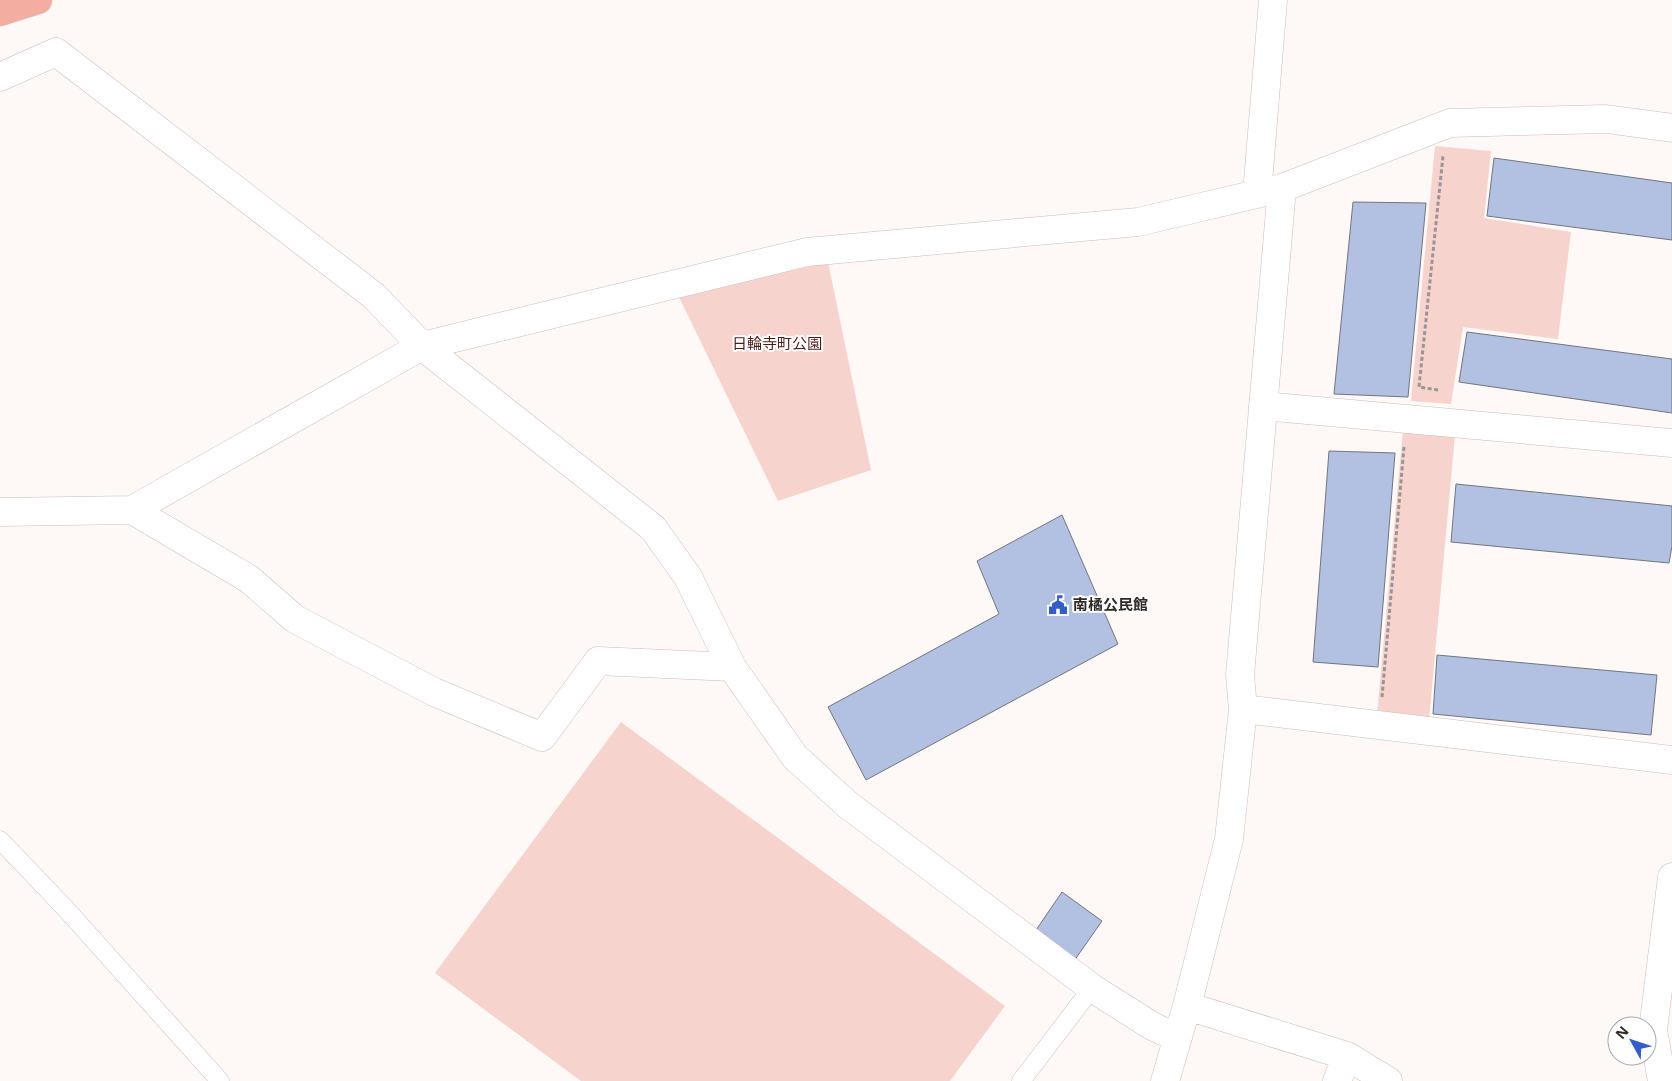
<svg xmlns="http://www.w3.org/2000/svg" width="1672" height="1081" viewBox="0 0 1672 1081" font-family="'Noto Sans','Noto Sans JP',sans-serif">
	<style>
		.green { fill: #f7d3cd }
		.building { fill: #b2c1e1; stroke: #71757e }
		.lines { fill: none; stroke-linecap: round; stroke-linejoin: round }
		.lane-casing { stroke: #cabdbb; stroke-width: 19 }
		.street-casing { stroke: #cabdbb; stroke-width: 29 }
		.highway-casing { stroke: #d5d4d4; stroke-width: 29 }
		.path { stroke: #9a9493; stroke-width: 3; stroke-dasharray: 4 2.5; stroke-linecap: butt }
		.lane { stroke: #fff; stroke-width: 18 }
		.street { stroke: #fff; stroke-width: 28 }
		.highway { stroke: #f3ada1; stroke-width: 28 }
		.labels { text-anchor: middle; stroke-width: 4; stroke-linejoin: round; paint-order: stroke }
		.park-label { font-size: 15px; fill: #4d1b15; stroke: #fff }
		.poi-label { font-size: 15px; font-weight: bold; fill: #2e2928; stroke: #fff; text-anchor: start }
	</style>
	<rect width="100%" height="100%" fill="#fef8f7"/>
	<path class="green" d="M1435 146 1491 151 1484 218 1571 232 1558 339 1463 327 1451 404 1411 401Z
		M828 262 871 470 778 501 679 297Z
		M1403 430 1455 435 1429 720 1377 715Z
		M621 722 1005 1006 950 1081H581L435 973Z"/>
	<path class="building" d="M1494 158 1672 183V240L1487 216Z
		M1353 202 1426 203 1408 397 1334 394Z
		M1467 332 1672 359V413L1459 382Z
		M1329 451 1395 453 1378 667 1313 662Z
		M1456 484 1672 506V546L1669 563 1451 542Z
		M1062 515 1118 644 866 780 828 707 999 614 977 561Z
		M1437 655 1657 675 1651 735 1433 714Z
		M1062 892 1102 921 1074 961 1034 933Z"/>
	<g class="lines">
		<g class="lane-casing">
			<path id="lane" d="M0 840 65 908 220 1081
				M1021 1081 1092 988"/>
		</g>
		<g class="street-casing">
			<path id="street" d="M0 77 56 52 374 296 422 346 653 528 688 577 732 667 795 757 848 805 1092 988 1152 1026 1177 1038
				M1257 194 1273 0
				M1263 406 1672 443
				M132 510 249 579 295 619 434 692 542 737 598 661 732 667
				M0 512 132 510 422 346 807 252 1138 222 1282 188 1450 123 1606 119 1672 128
				M1243 709 1672 760
				M1187 1006 1347 1056 1388 1081
				M1165 1081 1187 1006 1229 839 1243 709 1240 675 1282 188
				M1337 1081 1347 1056
				M1662 1081 1653 1030 1672 877"/>
		</g>
		<g class="highway-casing">
			<path id="highway" d="M0 12 38 0"/>
		</g>
		<path class="path" d="M1438 390 1419 387 1443 156
			M1382 697 1404 447"/>
		<use href="#lane" class="lane"/>
		<use href="#street" class="street"/>
		<use href="#highway" class="highway"/>
	</g>
	<defs>
		<g id="civic-bare" transform="scale(1.5)"><path d="M-.6-6.5H3V-4.5H.6V-3L4-1V1h2V6H-6V1h2V-1L-.6-3ZM-1.2 2.5V6h2.4V2.5Z" fill="#335ccc" stroke="#fff" stroke-width="2.5" paint-order="stroke"/></g>
	</defs>
	<g fill-rule="evenodd">
		<use href="#civic-bare" x="1058" y="605"/>
	</g>
	<g class="labels">
		<g class="park-label">
			<text x="777" y="349">日輪寺町公園</text>
		</g>
		<g class="poi-label">
			<text x="1073" y="610">南橘公民館</text>
		</g>
	</g>
	<g transform="translate(1632 1041) rotate(310)"><circle r="24" fill="#ffffff" stroke="#aba9a9"/>
	<path d="M0-4L9 19L0 12L-9 19Z" fill="#335ccc"/>
	<text y="-8" font-size="14" font-weight="bold" text-anchor="middle" fill="#2e2928">N</text>
	</g>
</svg>
